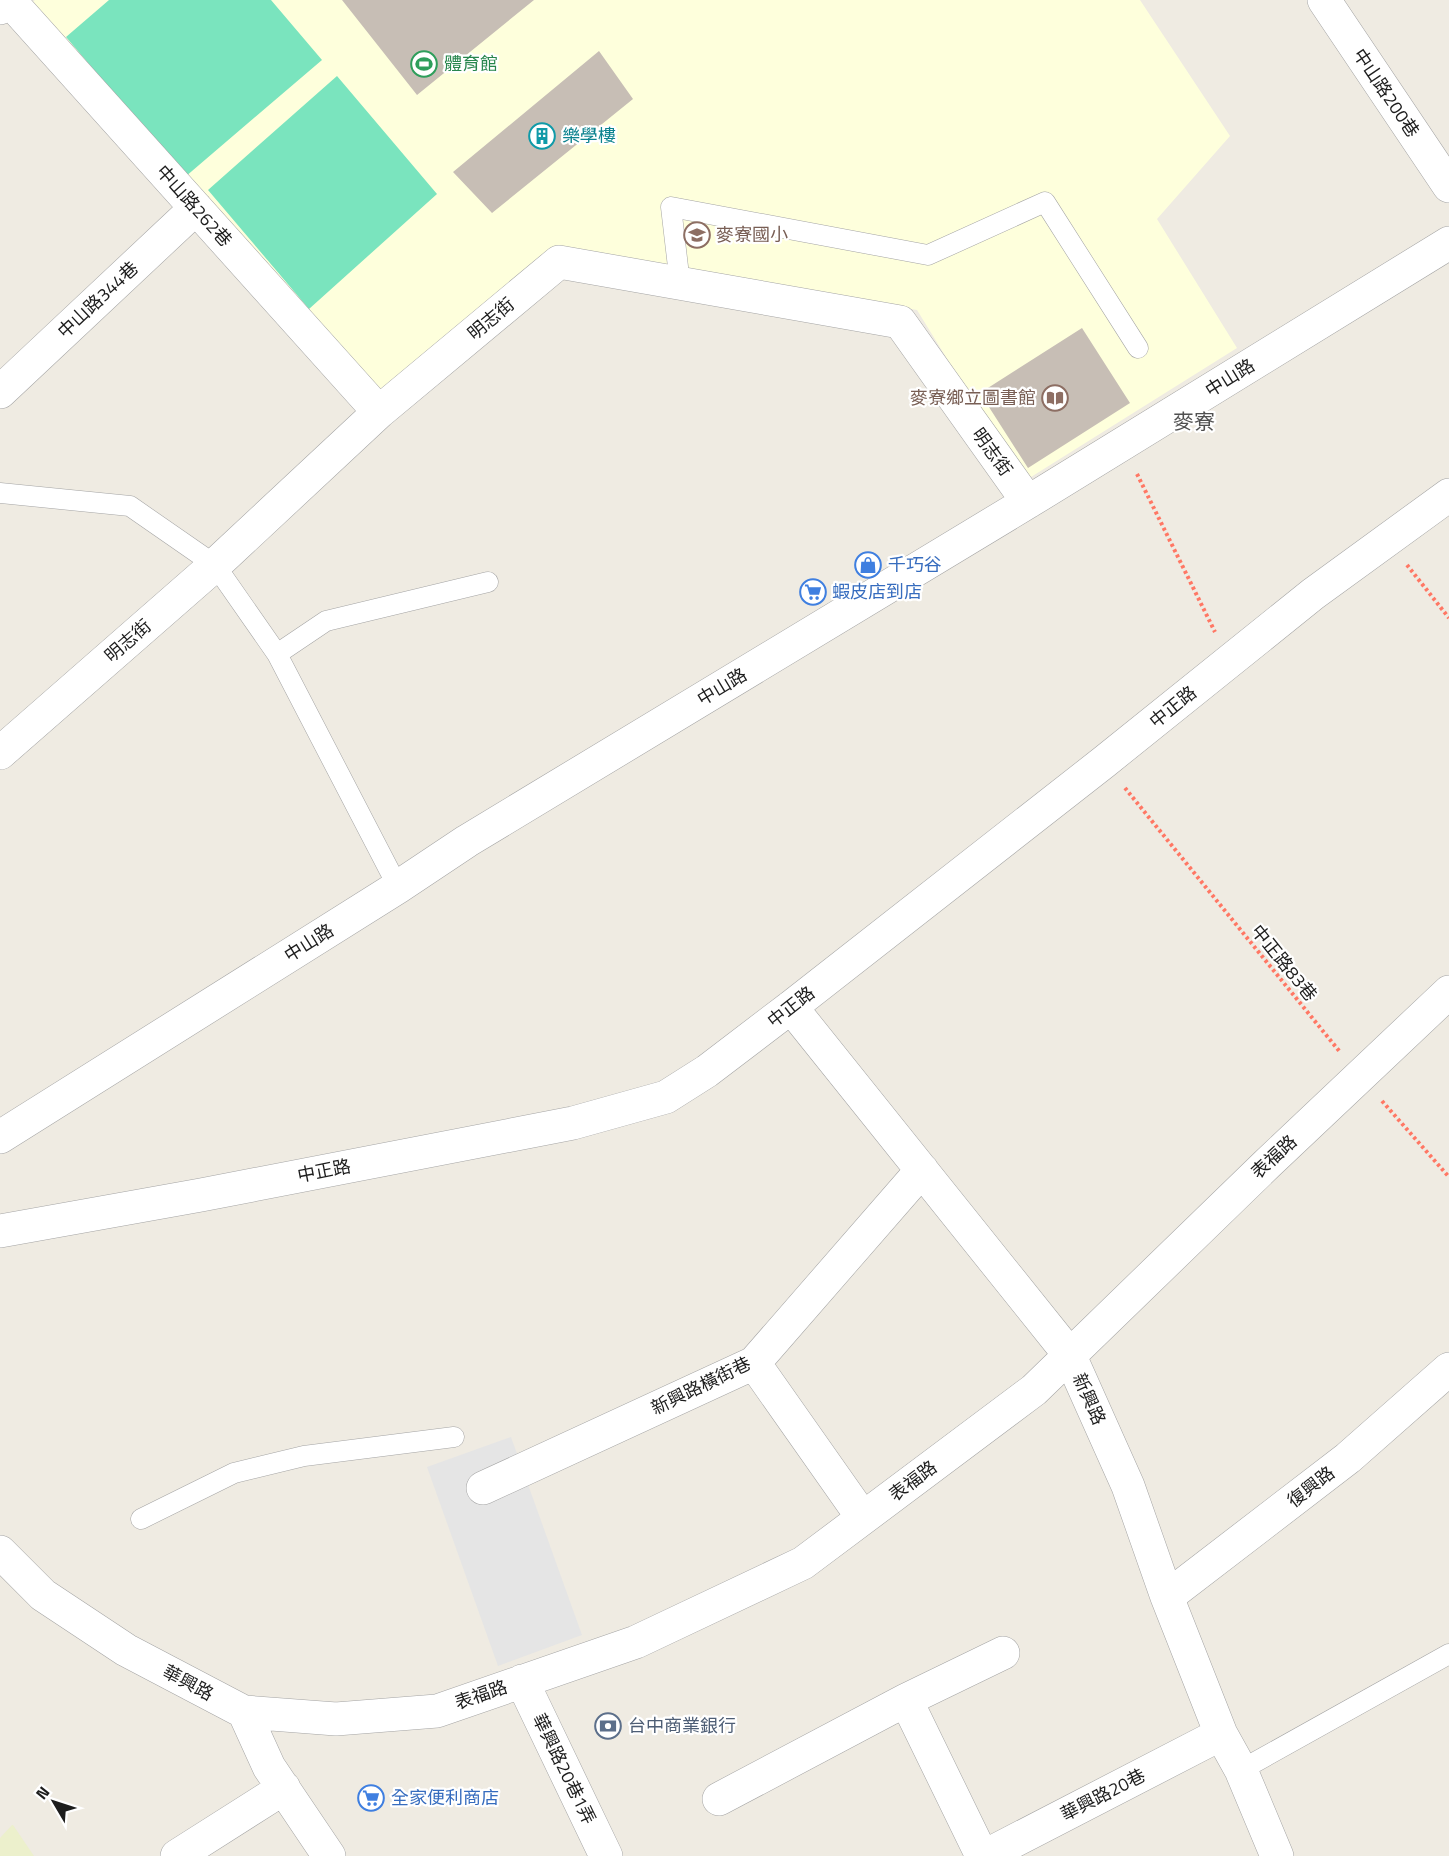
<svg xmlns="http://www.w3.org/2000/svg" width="1449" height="1856" viewBox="0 0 1449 1856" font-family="'Titillium Web','Noto Sans TC',sans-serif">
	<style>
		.education { fill: #feffdc }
		.farmland { fill: #ecf0cc }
		.pitch { fill: #7ae4be }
		.parking { fill: #e5e5e5 }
		.building { fill: #c7beb5 }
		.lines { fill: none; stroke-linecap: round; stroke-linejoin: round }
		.lane-casing { stroke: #a4a4a4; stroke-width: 21 }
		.street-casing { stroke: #a4a4a4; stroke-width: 34 }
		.path { stroke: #ff7764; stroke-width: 4; stroke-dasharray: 3 3; stroke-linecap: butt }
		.lane { stroke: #fff; stroke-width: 20 }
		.street { stroke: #fff; stroke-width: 33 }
		.labels { text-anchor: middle; stroke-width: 4.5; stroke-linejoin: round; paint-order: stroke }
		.leisure-label { font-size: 18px; fill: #27864d; stroke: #fff; text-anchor: start }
		.street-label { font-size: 18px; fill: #1d1d1d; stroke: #fff }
		.culture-label { font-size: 18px; fill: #0d838f; stroke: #fff; text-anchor: start }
		.education-label { font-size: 18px; fill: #785e54; stroke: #fff; text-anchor: start }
		.shop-label { font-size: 18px; fill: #366cbe; stroke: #fff; text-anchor: start }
		.service-label { font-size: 18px; fill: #4e5e75; stroke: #fff; text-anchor: start }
		.quarter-label { font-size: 21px; fill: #505050; stroke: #fff }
	</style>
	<rect width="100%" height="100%" fill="#efebe2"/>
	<path class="education" d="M35 0H1140L1230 136 1157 219 1237 348 1023 482 917 310 564 251 382 403 23 10Z"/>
	<path class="farmland" d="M12 1825H13L34 1856H0V1838Z"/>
	<path class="pitch" d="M109 0H271L322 60 185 177 66 37Z
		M337 76 437 194 309 309 208 190Z"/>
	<path class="parking" d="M511 1437 582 1635 498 1666 427 1467Z"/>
	<path class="building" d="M342 0H534L417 95Z
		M599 51 633 99 492 213 453 172Z
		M1082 328 1130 403 1028 468 980 393Z"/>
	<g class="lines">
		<g class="lane-casing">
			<path id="lane" d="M680 284 671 207 928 255 1045 202 1138 348
				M0 493 130 506 215 565 277 654 398 887
				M277 654 326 621 488 582
				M141 1519 234 1473 304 1456 454 1437
				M1241 1770 1449 1654"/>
		</g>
		<g class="street-casing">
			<path id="street" d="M1324 0 1449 186
				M0 8 9 0 379 412
				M0 392 196 208
				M0 753 215 565 379 412 559 262 900 322 1028 502
				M791 1007 1069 1354 1128 1486 1167 1597 1221 1734 1241 1770 1277 1856
				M0 1137 398 887 467 841 1028 502 1449 243
				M0 1231 201 1195 573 1123 666 1097 707 1071 791 1007 1104 762 1313 594 1449 495
				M754 1363 863 1518
				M483 1488 754 1363 922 1170
				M0 1552 43 1595 126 1650 244 1712 269 1767 329 1856
				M1167 1597 1348 1458 1449 1369
				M522 1681 606 1856
				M906 1700 982 1856
				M244 1712 336 1719 437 1711 636 1642 803 1563 1034 1390 1267 1164 1449 992
				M719 1799 906 1700 1003 1653
				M177 1856 284 1788
				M985 1856 1221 1734"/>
		</g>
		<path class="path" d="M1137 474 1215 632
			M1407 565 1449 618
			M1125 788 1340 1052
			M1382 1101 1449 1177"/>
		<use href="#lane" class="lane"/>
		<use href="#street" class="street"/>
	</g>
	<defs>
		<g id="stadium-ring" transform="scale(1.35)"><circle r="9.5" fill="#fff" stroke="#2e9e5b" stroke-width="1.5"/><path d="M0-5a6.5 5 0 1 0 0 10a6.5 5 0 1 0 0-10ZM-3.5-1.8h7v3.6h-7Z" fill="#2e9e5b"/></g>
		<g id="building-ring" transform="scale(1.35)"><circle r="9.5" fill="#fff" stroke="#0f9aa8" stroke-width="1.5"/><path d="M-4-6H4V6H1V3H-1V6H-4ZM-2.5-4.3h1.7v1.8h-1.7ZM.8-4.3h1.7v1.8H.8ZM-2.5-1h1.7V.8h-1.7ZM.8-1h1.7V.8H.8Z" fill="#0f9aa8"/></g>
		<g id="school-ring" transform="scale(1.35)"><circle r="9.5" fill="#fff" stroke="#8d6e63" stroke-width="1.5"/><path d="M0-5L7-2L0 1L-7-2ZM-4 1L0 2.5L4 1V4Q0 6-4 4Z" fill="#8d6e63"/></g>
		<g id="library-ring" transform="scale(1.35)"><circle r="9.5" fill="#fff" stroke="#8d6e63" stroke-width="1.5"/><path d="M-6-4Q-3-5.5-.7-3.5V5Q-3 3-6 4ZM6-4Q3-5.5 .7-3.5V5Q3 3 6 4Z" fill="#8d6e63"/></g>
		<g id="shop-ring" transform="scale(1.35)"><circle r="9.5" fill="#fff" stroke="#3f7fe0" stroke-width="1.5"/><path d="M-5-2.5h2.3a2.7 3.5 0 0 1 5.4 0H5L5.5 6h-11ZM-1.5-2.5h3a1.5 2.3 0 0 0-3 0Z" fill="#3f7fe0"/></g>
		<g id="supermarket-ring" transform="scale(1.35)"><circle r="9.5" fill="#fff" stroke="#3f7fe0" stroke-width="1.5"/><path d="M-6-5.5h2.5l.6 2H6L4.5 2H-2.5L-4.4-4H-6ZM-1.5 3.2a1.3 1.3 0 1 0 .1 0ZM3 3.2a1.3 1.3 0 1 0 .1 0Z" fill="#3f7fe0"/></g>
		<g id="bank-ring" transform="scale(1.35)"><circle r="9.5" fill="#fff" stroke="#5c6f8a" stroke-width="1.5"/><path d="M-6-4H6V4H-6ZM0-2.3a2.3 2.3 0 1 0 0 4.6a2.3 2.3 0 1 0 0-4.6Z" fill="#5c6f8a"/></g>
	</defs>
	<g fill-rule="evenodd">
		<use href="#stadium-ring" x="424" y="64"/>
		<use href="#building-ring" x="542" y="136"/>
		<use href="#school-ring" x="697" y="235"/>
		<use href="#library-ring" x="1055" y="398"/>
		<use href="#shop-ring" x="868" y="565"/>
		<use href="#supermarket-ring" x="813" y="592"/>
		<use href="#bank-ring" x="608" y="1726"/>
		<use href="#supermarket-ring" x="371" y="1798"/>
	</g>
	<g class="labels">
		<g class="leisure-label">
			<text x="444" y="70">體育館</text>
		</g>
		<g class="street-label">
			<text transform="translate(1386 93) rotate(56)" y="6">中山路200巷</text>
			<text transform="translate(194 206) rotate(48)" y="6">中山路262巷</text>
			<text transform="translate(98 300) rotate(-43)" y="6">中山路344巷</text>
			<text transform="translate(491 319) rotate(-40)" y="6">明志街</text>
			<text transform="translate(1230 378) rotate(-32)" y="6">中山路</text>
			<text transform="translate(992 452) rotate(54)" y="6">明志街</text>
			<text transform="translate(128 641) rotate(-41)" y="6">明志街</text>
			<text transform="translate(722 687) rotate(-31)" y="6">中山路</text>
			<text transform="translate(1173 707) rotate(-39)" y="6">中正路</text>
			<text transform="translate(309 943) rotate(-32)" y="6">中山路</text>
			<text transform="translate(1284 963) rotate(51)" y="6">中正路83巷</text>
			<text transform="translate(791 1007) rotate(-38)" y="6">中正路</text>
			<text transform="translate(1274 1157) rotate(-43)" y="6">表福路</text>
			<text transform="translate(324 1171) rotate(-11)" y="6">中正路</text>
			<text transform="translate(701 1386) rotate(-26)" y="6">新興路橫街巷</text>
			<text transform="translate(1089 1399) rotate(66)" y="6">新興路</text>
			<text transform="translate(913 1481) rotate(-37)" y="6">表福路</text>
			<text transform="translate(1311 1487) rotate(-38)" y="6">復興路</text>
			<text transform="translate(188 1683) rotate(28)" y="6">華興路</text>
			<text transform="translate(481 1695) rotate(-19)" y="6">表福路</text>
			<text transform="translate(564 1769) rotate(64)" y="6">華興路20巷1弄</text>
			<text transform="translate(1103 1795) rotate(-27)" y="6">華興路20巷</text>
		</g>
		<g class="culture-label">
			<text x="562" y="142">樂學樓</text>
		</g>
		<g class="education-label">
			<text x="716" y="241">麥寮國小</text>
			<text x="1036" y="404" text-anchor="end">麥寮鄉立圖書館</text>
		</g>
		<g class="shop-label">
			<text x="888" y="571">千巧谷</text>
			<text x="832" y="598">蝦皮店到店</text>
			<text x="391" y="1804">全家便利商店</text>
		</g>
		<g class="service-label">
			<text x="628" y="1732">台中商業銀行</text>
		</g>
		<g class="quarter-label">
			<text x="1194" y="429">麥寮</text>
		</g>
	</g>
	<g transform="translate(54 1802) rotate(309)" stroke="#ffffff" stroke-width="4.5" paint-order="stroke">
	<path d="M0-4.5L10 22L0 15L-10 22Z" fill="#1d1d1d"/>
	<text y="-9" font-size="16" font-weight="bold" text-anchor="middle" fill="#1d1d1d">N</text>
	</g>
</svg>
